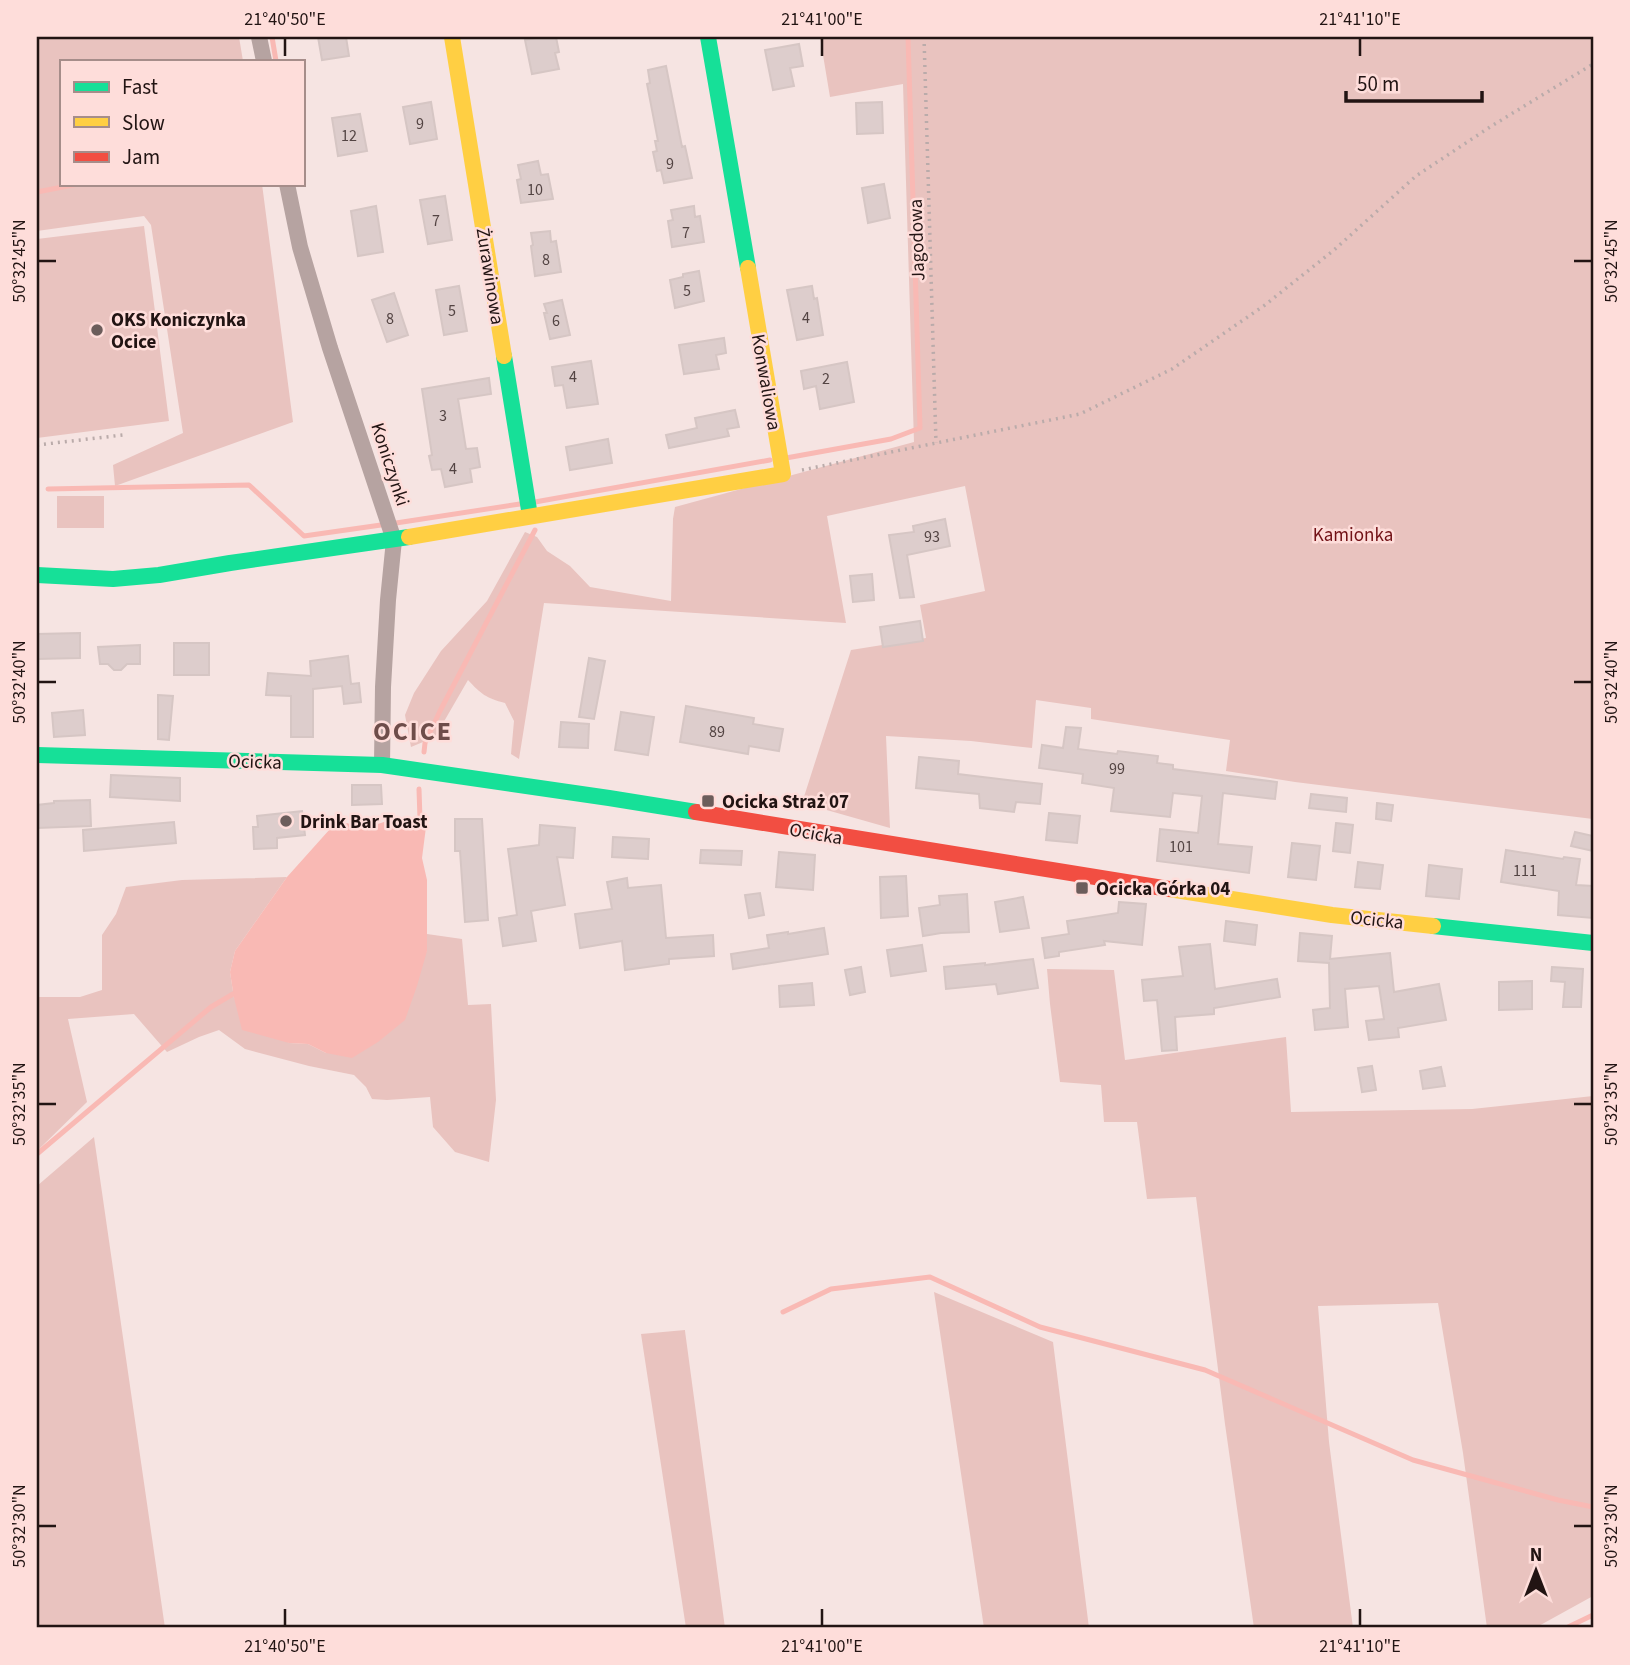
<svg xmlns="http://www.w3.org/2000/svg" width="1630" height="1665" viewBox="0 0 1630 1665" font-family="'Source Sans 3',sans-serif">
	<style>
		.green { fill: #e9c3bf }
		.water { fill: #f9b9b4 }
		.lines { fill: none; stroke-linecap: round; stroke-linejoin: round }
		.stream { stroke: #f9b9b4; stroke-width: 5 }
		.building { fill: #ddcdcc; stroke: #d6c6c4; stroke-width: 2 }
		.path { stroke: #baabaa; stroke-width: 3.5; stroke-dasharray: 2 5; stroke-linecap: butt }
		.street { stroke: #b6a3a1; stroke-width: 16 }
		.fast { stroke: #16e098; stroke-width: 16 }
		.slow { stroke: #ffcf43; stroke-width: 16 }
		.jam { stroke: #f24e42; stroke-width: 16 }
		.ticks { fill: none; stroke: #221413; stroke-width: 2.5 }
		.poi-dot { fill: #6c5d5b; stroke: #feddda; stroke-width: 2.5 }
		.labels { text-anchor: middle; stroke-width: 5; stroke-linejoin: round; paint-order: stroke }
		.number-label { font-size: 16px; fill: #534443 }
		.street-label { font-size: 19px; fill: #221413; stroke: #feddda }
		.poi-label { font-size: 19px; font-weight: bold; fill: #221413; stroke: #feddda; text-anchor: start }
		.park-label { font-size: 19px; fill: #721116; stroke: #feddda }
		.district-label { font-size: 26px; font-weight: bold; letter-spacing: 2px; fill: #6e4d4a; stroke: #feddda }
		.neatline { fill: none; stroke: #221413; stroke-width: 2.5 }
		.ticks-label { font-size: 18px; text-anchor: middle; fill: #221413 }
	</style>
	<rect width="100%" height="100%" fill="#f6e4e2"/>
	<path class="green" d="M37 37H239L243 61H61V184H262L293 422 115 486 113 465 183 433 151 225 144 216 37 231Z
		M820 37H1593V819L1295 782 1226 771 1230 740 1091 719V708L1036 700 1032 748 971 741 886 736 890 828 802 803 851 650 926 638 920 605 985 591 965 486 827 516 846 623 544 603 519 759 511 754 514 721 505 703C486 698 481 694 468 680L435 737 411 747 405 715 414 693 441 651 487 601 525 532 537 537 547 551 570 566 590 587 671 601 673 519 675 507 914 442 903 84 830 97Z
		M144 226 169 421 37 438V239Z
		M57 496H104V528H57Z
		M287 877 235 951 230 972 234 998 289 1043 308 1044 326 1053 427 951V934L462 939 468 1005 491 1004 496 1100 489 1162 455 1152 433 1127 430 1097 387 1100 372 1099 366 1087 354 1075 309 1066 245 1049 219 1030 199 1037 167 1052 134 1014 68 1019 87 1102 37 1151V997H80L102 990V935L116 914 126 887 182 880Z
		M1047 969 1114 970 1125 1060 1286 1037 1291 1112 1472 1109 1593 1096V1596L1535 1628H1487L1463 1453 1438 1303 1318 1306 1329 1442 1353 1628H1254L1225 1424 1196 1197 1147 1199 1137 1122H1104L1101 1085 1060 1082 1050 1004Z
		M94 1137 165 1628H37V1186Z
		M934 1292 1053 1342 1089 1628H984Z
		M685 1330V1331L725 1628H686L641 1334Z"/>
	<path class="water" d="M420 819 426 827 422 858 427 880V951L417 986 405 1020 378 1042 352 1058 326 1053 308 1044 289 1043 242 1030 234 998 230 972 235 951 287 877 330 829 347 823 362 829 387 821 396 823Z"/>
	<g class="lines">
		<path class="stream" d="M272 37 276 61
			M37 192 78 184
			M786 458 891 439 920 428 908 37
			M48 489 249 485 304 536 381 525
			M535 502 770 460
			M396 523 520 504
			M424 752 425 743 440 711 535 530
			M419 789 420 819
			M37 1154 211 1007 233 994
			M783 1312 831 1289 930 1277 1040 1327 1205 1370 1413 1460 1558 1500 1593 1507
			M1566 1628 1593 1615"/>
	</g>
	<path class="building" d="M318 37H346L349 56 322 60Z
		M541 37H556L559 52 555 53 559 69 532 74 525 40Z
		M799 44 803 66 790 68 794 86 773 90 765 50Z
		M666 66 682 147 685 146 692 178 664 183 661 170 657 171 653 152 657 151 655 141H658L647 84 650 83 648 70Z
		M431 102 437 139 410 144 403 107Z
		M882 102 883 133 857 134 856 103Z
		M360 114 367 151 338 156 332 118Z
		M538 161 541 175 548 174 553 199 521 203 517 180 521 179 518 165Z
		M884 184 890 218 868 223 862 188Z
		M445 196 452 240 428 244 420 200Z
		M376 206 383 252 358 256 351 211Z
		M694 206 695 217 700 216 704 242 672 247 668 221 673 220 671 210Z
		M550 231 551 242 556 241 561 272 535 276 531 246 533 245 531 233Z
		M699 271 704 301 675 308 670 280 683 277V274Z
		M459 286 467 331 444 335 436 290Z
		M812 286 814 299 817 298 823 335 797 340 787 290Z
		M394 293 408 335 387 342 372 300Z
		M562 300 570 335 550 339 544 313H547L544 304Z
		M724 338 726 353 716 355 719 369 684 374 679 345Z
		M591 361 598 404 567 408 563 385 555 386 552 367Z
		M847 362 854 402 820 409 816 386 804 389 801 371Z
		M489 378 491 394 458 399 466 449 477 448 480 467 470 469 472 482 445 487 441 469 432 470 429 456 432 455 422 389Z
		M735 410 739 427 727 429 729 436 669 448 666 435 697 428 695 418Z
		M608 439 612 463 570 470 566 447Z
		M945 519 950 546 907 555 914 597 900 598 889 535 914 532 913 526Z
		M872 574 874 600 853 602 850 576Z
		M920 621 923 641 883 647 880 627Z
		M80 633V658L37 659V634Z
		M174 643H209V675H174Z
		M140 645V664H127L121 670H114L108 664H100L98 647Z
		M348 656 351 684 359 683 361 702 344 704 342 686 313 689V737H291V696L266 695 268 673 311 676 310 661Z
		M589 658 605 661 594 719 579 717Z
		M158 695 173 696 169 740 158 739Z
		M686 706 754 718 753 724 783 729 779 751 749 746 748 754 680 742Z
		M83 710 85 735 54 737 52 713Z
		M621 712 654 717 648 755 615 750Z
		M561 722 589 724 588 748 559 747Z
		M1066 727 1081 728 1078 749 1117 754 1118 751 1158 756 1157 763 1173 765V769L1277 782 1275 799 1223 793 1218 844 1252 847 1249 873 1157 861 1160 829 1198 833 1202 796 1173 793 1170 817 1111 811 1114 788 1082 783 1083 774 1039 768 1042 745 1063 748Z
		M919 757 959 761 958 774 1042 784 1040 804 1016 802 1014 812 980 808 979 794 916 788Z
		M111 775 180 778V801L110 797Z
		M352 785H381L382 804 352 805Z
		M1311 794 1347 798 1346 812 1309 808Z
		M90 800 91 826 37 828V805L54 803V801Z
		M1377 803 1393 805 1391 821 1376 819Z
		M302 811 305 835 277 838V848L254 849 253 827H258L257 816Z
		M1049 813 1080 816 1077 843 1046 840Z
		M455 819H482L488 920 465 922 460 851H455Z
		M174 822 176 843 84 851 83 830Z
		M1336 823 1353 825 1350 853 1333 851Z
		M540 825 575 828 573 858 557 857 565 905 531 911 536 941 503 946 499 918 517 915 508 849 539 845Z
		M1575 832 1593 836V851L1571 846Z
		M613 837 649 839 648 859 612 857Z
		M1292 843 1320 846 1316 880 1288 877Z
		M701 850 742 851 741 865 700 863Z
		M1506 850 1563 859 1564 857 1580 859 1576 885 1593 886V918L1558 915 1559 891 1501 882Z
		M779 852 815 855 813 890 776 887Z
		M1358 862 1383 865 1380 889 1355 887Z
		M1429 865 1462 869 1459 899 1426 896Z
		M906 876 908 916 881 918 880 877Z
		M627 878 628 888 661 885 666 938 713 935 714 956 669 959V964L625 970 622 941 580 948 575 914 612 909 607 882Z
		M760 893 764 915 749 918 745 895Z
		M967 894 969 932 941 933 923 936 919 908 940 905 939 896Z
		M1023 897 1029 928 1000 932 995 902Z
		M1119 902 1146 904 1142 945 1104 941 1105 945 1059 952V956L1045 958 1042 938 1069 934 1067 921 1118 913Z
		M1226 921 1257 925 1255 945 1224 941Z
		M824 928 828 954 733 969 731 954 769 948 767 935 788 932V934Z
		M1300 933 1332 936 1330 959 1390 953 1394 992 1439 984 1446 1020 1398 1028 1399 1037 1369 1040 1366 1021 1384 1019 1379 986 1345 989 1348 1027 1315 1030 1313 1010 1330 1008 1329 963 1298 961Z
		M1210 944 1215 989 1277 979 1280 997 1214 1008V1014L1175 1017 1177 1050 1162 1051 1157 1000 1144 1001 1142 980 1183 976 1179 947Z
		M922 945 926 971 891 976 887 950Z
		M1033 959 1038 988 998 994 996 984 946 989 944 967 985 963V965Z
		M861 967 865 992 850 995 845 970Z
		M1552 967 1583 969 1581 1007H1563L1565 982 1551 981Z
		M1532 981V1009L1499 1010V982Z
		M812 983 814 1005 780 1007 779 986Z
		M1372 1066 1376 1090 1362 1092 1358 1068Z
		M1441 1067 1445 1086 1423 1089 1420 1071Z"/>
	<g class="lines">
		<path class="path" d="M924 37 936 443
			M37 445 123 435
			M802 470 1080 414 1172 369 1265 305 1334 250 1416 176 1490 127 1593 64"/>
		<path class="street" d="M259 37 264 61
			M287 184 300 247 330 348 394 540 388 600 383 687 382 765"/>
		<path class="fast" d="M708 37 748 268
			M504 356 530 516
			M37 575 113 579 159 575 230 563 409 537
			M37 755 382 765 609 798 696 812
			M1433 926 1593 943"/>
		<path class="slow" d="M452 37 504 356
			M409 537 783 474 748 268
			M1169 889 1332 915 1433 926"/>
		<path class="jam" d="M696 812 1169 889"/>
	</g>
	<path class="ticks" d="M285 38V56M822 38V56M1360 38V56M38 261H56M1574 261H1592M38 682H56M1574 682H1592M38 1104H56M1574 1104H1592M38 1526H56M1574 1526H1592M285 1609V1626M822 1609V1626M1360 1609V1626"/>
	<g class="poi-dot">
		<circle cx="97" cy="330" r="7"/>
		<rect x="701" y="794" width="14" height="14" rx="3.5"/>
		<circle cx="286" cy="821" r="7"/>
		<rect x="1075" y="881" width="14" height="14" rx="3.5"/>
	</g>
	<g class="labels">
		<g class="number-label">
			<text x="420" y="129">9</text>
			<text x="349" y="141">12</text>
			<text x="670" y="169">9</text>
			<text x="535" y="195">10</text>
			<text x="436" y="226">7</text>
			<text x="686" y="238">7</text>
			<text x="546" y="265">8</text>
			<text x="687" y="296">5</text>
			<text x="452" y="316">5</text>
			<text x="806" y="323">4</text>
			<text x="390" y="324">8</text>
			<text x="556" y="326">6</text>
			<text x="573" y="382">4</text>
			<text x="826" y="384">2</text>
			<text x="443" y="421">3</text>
			<text x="453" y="474">4</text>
			<text x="932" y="542">93</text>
			<text x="717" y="737">89</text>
			<text x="1117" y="774">99</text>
			<text x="1181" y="852">101</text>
			<text x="1525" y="876">111</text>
		</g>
		<g class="street-label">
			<text transform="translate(916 240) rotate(-92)" y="7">Jagodowa</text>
			<text transform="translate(491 276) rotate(81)" y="7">Żurawinowa</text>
			<text transform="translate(767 382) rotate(80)" y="7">Konwaliowa</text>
			<text transform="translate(391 464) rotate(72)" y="7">Koniczynki</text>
			<text transform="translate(255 761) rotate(2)" y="7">Ocicka</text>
			<text transform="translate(816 833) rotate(10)" y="7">Ocicka</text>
			<text transform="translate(1377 919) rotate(6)" y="7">Ocicka</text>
		</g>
		<g class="poi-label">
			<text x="111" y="326">OKS Koniczynka<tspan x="111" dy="22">Ocice</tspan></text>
			<text x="722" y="808">Ocicka Straż 07</text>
			<text x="300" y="828">Drink Bar Toast</text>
			<text x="1096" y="895">Ocicka Górka 04</text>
		</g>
		<g class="park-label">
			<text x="1353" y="541">Kamionka</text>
		</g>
		<g class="district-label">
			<text x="413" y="740">OCICE</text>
		</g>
	</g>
	<rect width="1630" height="1665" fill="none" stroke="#feddda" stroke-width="77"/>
	<rect x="60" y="60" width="245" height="126" fill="#feddda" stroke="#a68d8a" stroke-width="2"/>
	<rect x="74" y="82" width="35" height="10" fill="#16e098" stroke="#a68d8a" stroke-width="2"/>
	<text x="122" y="94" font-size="21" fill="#221413">Fast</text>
	<rect x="74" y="117" width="35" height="10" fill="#ffcf43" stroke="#a68d8a" stroke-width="2"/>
	<text x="122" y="130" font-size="21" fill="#221413">Slow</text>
	<rect x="74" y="152" width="35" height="10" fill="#f24e42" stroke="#a68d8a" stroke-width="2"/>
	<text x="122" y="164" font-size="21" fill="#221413">Jam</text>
	<g transform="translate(1536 1571)" stroke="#feddda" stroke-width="5" paint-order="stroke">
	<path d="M0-5L12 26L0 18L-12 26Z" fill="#221413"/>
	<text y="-10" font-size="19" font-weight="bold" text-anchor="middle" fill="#221413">N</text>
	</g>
	<path d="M1346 91v10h136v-10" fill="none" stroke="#221413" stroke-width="3.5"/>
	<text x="1357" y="91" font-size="21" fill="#221413" stroke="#feddda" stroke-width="5" paint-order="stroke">50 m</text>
	<rect x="38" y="38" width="1554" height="1588" class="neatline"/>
	<g class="ticks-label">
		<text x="285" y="25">21°40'50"E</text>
		<text x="822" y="25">21°41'00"E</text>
		<text x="1360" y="25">21°41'10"E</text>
		<text transform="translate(19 261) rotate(-90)" y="6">50°32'45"N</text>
		<text transform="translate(1611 261) rotate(-90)" y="6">50°32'45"N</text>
		<text transform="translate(19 682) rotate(-90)" y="6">50°32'40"N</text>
		<text transform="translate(1611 682) rotate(-90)" y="6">50°32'40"N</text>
		<text transform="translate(19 1104) rotate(-90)" y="6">50°32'35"N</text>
		<text transform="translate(1611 1104) rotate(-90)" y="6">50°32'35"N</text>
		<text transform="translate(19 1526) rotate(-90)" y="6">50°32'30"N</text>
		<text transform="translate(1611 1526) rotate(-90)" y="6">50°32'30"N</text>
		<text x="285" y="1652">21°40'50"E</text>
		<text x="822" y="1652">21°41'00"E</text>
		<text x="1360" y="1652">21°41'10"E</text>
	</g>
</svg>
